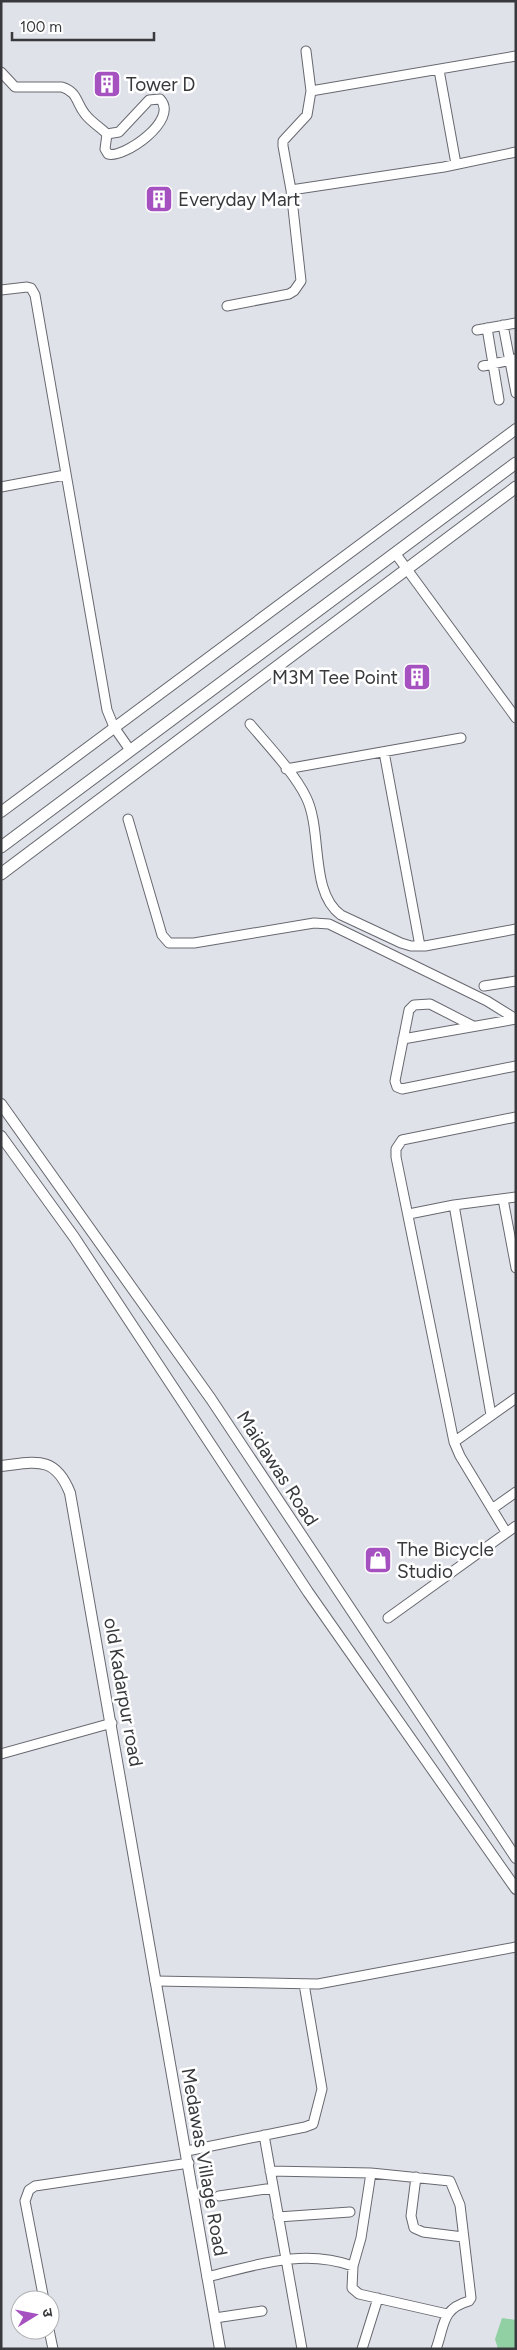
<svg xmlns="http://www.w3.org/2000/svg" width="517" height="2350" viewBox="0 0 517 2350" font-family="Figtree,'Noto Sans Devanagari',sans-serif">
	<style>
		.green { fill: #91d0a2 }
		.lines { fill: none; stroke-linecap: round; stroke-linejoin: round }
		.minor-casing { stroke: #676970; stroke-width: 11 }
		.tertiary-casing { stroke: #676970; stroke-width: 12 }
		.secondary-casing { stroke: #676970; stroke-width: 13 }
		.minor { stroke: #fff; stroke-width: 9 }
		.tertiary { stroke: #fff; stroke-width: 10 }
		.secondary { stroke: #fff; stroke-width: 11 }
		.labels { text-anchor: middle; stroke-width: 5; stroke-linejoin: round; paint-order: stroke }
		.poi-label { font-size: 19px; fill: #38393c; stroke: #fff; text-anchor: start }
		.street-label { font-size: 19px; fill: #38393c; stroke: #fff }
	</style>
	<rect width="100%" height="100%" fill="#e0e2ea"/>
	<path class="green" d="M502 2318 516 2320V2349H498L495 2339Z"/>
	<g class="lines">
		<g class="minor-casing">
			<path id="minor" d="M439 70 456 164
				M1 72 15 87H62C78 92 76 103 85 114 91 122 100 127 107 134L119 132 149 100 160 99C180 120 123 159 108 154L105 149 107 134
				M311 91 516 56
				M291 190 444 167 516 152
				M1 290 27 287 31 288 35 295 107 710 114 727 130 750
				M227 306 289 294 294 291 301 281 291 190 283 146V141L307 115 311 91 306 51
				M503 325 516 393
				M487 328 499 400
				M477 330 516 323
				M483 366 516 359
				M1 487 65 475
				M395 553 516 718
				M250 724C267 744 295 774 306 797 323 831 309 892 341 915L401 943 411 946H425L516 929
				M384 752 420 946
				M286 769 461 738
				M128 819 162 935 169 943H194L314 923 329 924 487 1001 516 1019
				M484 986 516 981
				M473 1026 430 1004 414 1005 409 1010 395 1081 397 1087 402 1089 516 1066
				M403 1039 516 1019
				M503 1199 516 1268
				M454 1205 491 1415
				M409 1214 454 1205 516 1197
				M454 1442 516 1398
				M492 1509 516 1492
				M506 1532 460 1456 454 1442 396 1157V1149L402 1140 516 1117
				M388 1618 516 1526
				M1 1754 112 1723
				M155 1981 318 1984 516 1947
				M264 2135 302 2349
				M187 2151 305 2127 313 2124 322 2089 304 1984
				M270 2171 371 2173 450 2181 460 2205 471 2298 469 2301C441 2309 445 2325 436 2349
				M371 2173 361 2238 353 2266 352 2288 359 2294 447 2314
				M416 2177 411 2216 414 2228 423 2232 463 2237
				M219 2196 273 2188
				M278 2217 350 2212
				M207 2277C258 2265 302 2248 353 2266
				M44 2300 25 2201 29 2190 35 2186 189 2163
				M215 2318 262 2311
				M49 2330 53 2349
				M362 2349 378 2298"/>
		</g>
		<g class="tertiary-casing">
			<path id="tertiary" d="M1 812 516 429
				M1 1104 211 1399 516 1858
				M1 1136 74 1237 308 1592 516 1889
				M1 1466C36 1462 55 1455 70 1493L220 2349"/>
		</g>
		<g class="secondary-casing">
			<path id="secondary" d="M1 847 516 463
				M1 874 516 487"/>
		</g>
		<use href="#minor" class="minor"/>
		<use href="#tertiary" class="tertiary"/>
		<use href="#secondary" class="secondary"/>
	</g>
	<defs>
		<g id="building-square" transform="scale(1.4375)"><rect x="-9" y="-9" width="18" height="18" rx="4" fill="#a551c0" stroke="#fff"/><path d="M-4-6H4V6H1V3H-1V6H-4ZM-2.5-4.3h1.7v1.8h-1.7ZM.8-4.3h1.7v1.8H.8ZM-2.5-1h1.7V.8h-1.7ZM.8-1h1.7V.8H.8Z" fill="#fff"/></g>
		<g id="shop-square" transform="scale(1.4375)"><rect x="-9" y="-9" width="18" height="18" rx="4" fill="#a551c0" stroke="#fff"/><path d="M-5-2.5h2.3a2.7 3.5 0 0 1 5.4 0H5L5.5 6h-11ZM-1.5-2.5h3a1.5 2.3 0 0 0-3 0Z" fill="#fff"/></g>
	</defs>
	<g fill-rule="evenodd">
		<use href="#building-square" x="107" y="84"/>
		<use href="#building-square" x="159" y="199"/>
		<use href="#building-square" x="417" y="677"/>
		<use href="#shop-square" x="378" y="1560"/>
	</g>
	<g class="labels">
		<g class="poi-label">
			<text x="126" y="91">Tower D</text>
			<text x="178" y="206">Everyday Mart</text>
			<text x="398" y="684" text-anchor="end">M3M Tee Point</text>
			<text x="397" y="1556">The Bicycle<tspan x="397" dy="22">Studio</tspan></text>
		</g>
		<g class="street-label">
			<text transform="translate(278 1468) rotate(57)" y="7">Maidawas Road</text>
			<text transform="translate(124 1692) rotate(80)" y="7">old Kadarpur road</text>
			<text transform="translate(205 2162) rotate(80)" y="7">Medawas Village Road</text>
		</g>
	</g>
	<rect width="517" height="2350" fill="none" stroke="#38393c" stroke-width="5"/>
	<g transform="translate(35 2315) rotate(80)"><circle r="24" fill="#ffffff" stroke="#afb0b1"/>
	<path d="M0-4L9 19L0 12L-9 19Z" fill="#a551c0"/>
	<text y="-8" font-size="14" font-weight="bold" text-anchor="middle" fill="#38393c">उ</text>
	</g>
	<path d="M12 32v8h142v-8" fill="none" stroke="#38393c" stroke-width="2.5"/>
	<text x="20" y="32" font-size="15" fill="#38393c" stroke="#ffffff" stroke-width="4" paint-order="stroke">100 m</text>
</svg>
